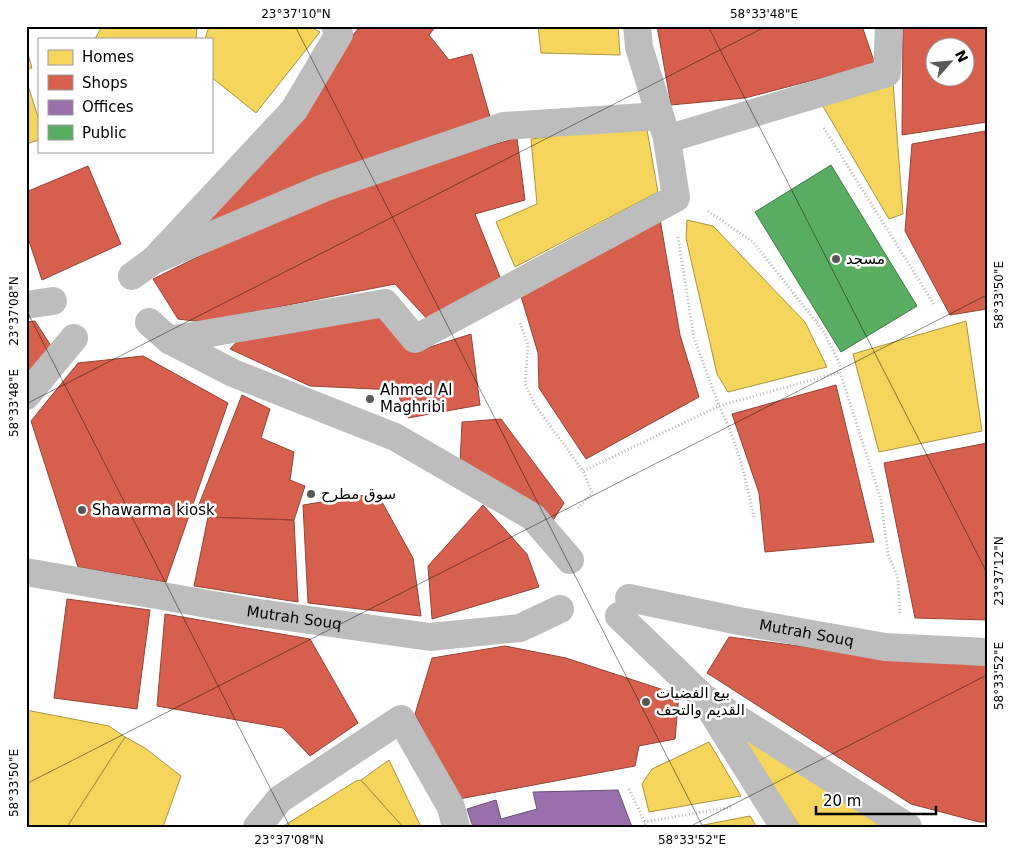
<svg xmlns="http://www.w3.org/2000/svg" width="1013" height="853" viewBox="0 0 1013 853" font-family="'DejaVu Sans','Noto Sans Arabic',sans-serif">
	<style>
		.homes { fill: #f6d55c; stroke: #ac9540 }
		.shops { fill: #d6604d; stroke: #964336; fill-rule: evenodd }
		.offices { fill: #9970ab; stroke: #6b4e78 }
		.public { fill: #5aae61; stroke: #3f7a44 }
		.lines { fill: none; stroke-linecap: round; stroke-linejoin: round }
		.path { stroke: #b8b8b8; stroke-width: 3; stroke-dasharray: 1 2.5; stroke-linecap: butt }
		.pedestrian { stroke: #bdbdbd; stroke-width: 28 }
		.minor { stroke: #bdbdbd; stroke-width: 28 }
		.ticks { fill: none; stroke: #000; stroke-width: 1; stroke-opacity: 0.45 }
		.poi-dot { fill: #595959; stroke: #fff; stroke-width: 2 }
		.labels { text-anchor: middle; stroke-width: 5; stroke-linejoin: round; paint-order: stroke }
		.poi-label { font-size: 15px; fill: #000; stroke: #fff; text-anchor: start }
		.street-label { font-size: 15px; fill: #000; stroke: #fff }
		.neatline { fill: none; stroke: #000; stroke-width: 2 }
		.ticks-label { font-size: 12px; text-anchor: middle; fill: #000 }
	</style>
	<rect width="100%" height="100%" fill="#fff"/>
	<path class="homes" d="M102 26H197L196 39H95Z
		M209 26H309L320 32 256 113 211 77V39H205Z
		M538 26H618L620 55 541 53Z
		M26 46 32 68 26 69Z
		M26 79 39 120V140L26 144Z
		M893 82 903 214 889 219 821 103Z
		M646 124 658 192 515 267 496 222 537 204 531 139Z
		M687 220 713 226 805 322 827 367 728 392 717 374 686 238Z
		M966 321 982 431 879 452 853 354Z
		M26 710 109 726 125 737 67 827H29L26 822Z
		M736 728 883 827H800Z
		M125 737 145 748 181 776 163 827H67Z
		M709 742 741 796 649 812 642 784 652 769Z
		M389 760 421 827H403L361 780Z
		M361 780 403 827H282L356 781Z
		M750 816 757 827H693Z"/>
	<path class="shops" d="M360 26H436L429 35 449 60 472 54 492 124 183 239 262 155Z
		M657 26H862L875 64 745 98 671 105Z
		M903 26H987V122L902 135ZM936 48H966V78H936Z
		M985 131 987 169V309L950 315 905 231 912 144Z
		M517 138 525 200 475 214 500 277 428 320 395 284 202 322 178 319 153 279 256 228 379 177Z
		M88 166 121 244 42 280 26 232V192Z
		M660 219 680 335 699 397 586 459 539 388 538 353 520 293Z
		M380 317 411 353 471 334 480 405 408 418 396 390 310 386 230 349 242 336Z
		M35 321 53 349 26 379V322Z
		M143 356 228 403 166 582 78 567 31 421 78 363Z
		M836 385 874 542 765 552 759 493 732 414Z
		M242 395 270 409 261 438 294 452 290 480 305 486 294 520 208 517 198 507Z
		M501 419 564 503 550 525 460 464 462 422Z
		M987 443V620L915 618 884 463Z
		M377 493 413 558 421 616 308 603 303 505Z
		M483 505 527 554 539 587 432 619 428 566Z
		M208 517 294 520 298 602 194 586Z
		M67 599 150 610 137 709 54 698Z
		M165 614 310 639 358 723 310 756 283 728 157 706Z
		M729 637 862 654 987 659V822H979L911 804 707 673Z
		M505 646 566 658 679 695 675 739 639 746 635 766 459 799 415 714 432 658Z"/>
	<path class="offices" d="M618 790 632 827H473L467 809 496 800 501 819 537 809 533 792Z"/>
	<path class="public" d="M831 165 917 306 841 352 755 212Z"/>
	<g class="lines">
		<path class="path" d="M824 128 935 306
			M708 211 753 242 824 332 840 365V372L881 500 888 554 898 579 900 614
			M678 237 694 338 719 406 840 372
			M520 323 528 345 525 384 535 405 583 471 719 406C737 441 746 479 754 518
			M578 508 592 493 583 471
			M629 789 647 827
			M644 822 732 807"/>
		<g class="pedestrian">
			<path d="M637 26 639 47 665 132"/>
			<path d="M154 260 326 187 504 126 660 116"/>
			<path d="M132 276 154 260 294 110 339 34 335 26"/>
			<path d="M26 305 53 301"/>
			<path d="M149 322 169 340 233 373 395 437 533 517 570 560"/>
			<path d="M169 340 385 303 415 339 676 198 667 139 887 73 889 26"/>
			<path d="M26 396 74 338"/>
			<path id="s1" d="M26 572 253 612 430 637 520 628 560 609"/>
			<path id="s2" d="M629 598 739 621 885 647 987 652"/>
			<path d="M619 616 702 696 784 827"/>
			<path d="M708 700 908 827"/>
		</g>
		<path class="minor" d="M257 827 280 799 401 719 451 807 456 827"/>
	</g>
	<path class="ticks" d="M295 26 703 827M708 26 987 573M26 309 290 827M26 404 767 26M26 784 987 295M689 827 987 675"/>
	<g class="poi-dot">
		<circle cx="836" cy="259" r="5"/>
		<circle cx="370" cy="399" r="5"/>
		<circle cx="311" cy="494" r="5"/>
		<circle cx="82" cy="510" r="5"/>
		<circle cx="646" cy="702" r="5"/>
	</g>
	<g class="labels">
		<g class="poi-label">
			<text x="846" y="264">مسجد</text>
			<text x="380" y="395">Ahmed Al<tspan x="380" dy="17">Maghribi</tspan></text>
			<text x="321" y="499">سوق مطرح</text>
			<text x="92" y="515">Shawarma kiosk</text>
			<text x="656" y="698">بيع الفضيات<tspan x="656" dy="17">القديم والتحف</tspan></text>
		</g>
		<g class="street-label">
			<text dy="5" stroke="none"><textPath href="#s1" startOffset="272">Mutrah Souq</textPath></text>
			<text dy="5" stroke="none"><textPath href="#s2" startOffset="181">Mutrah Souq</textPath></text>
		</g>
	</g>
	<rect width="1013" height="853" fill="none" stroke="#ffffff" stroke-width="55"/>
	<rect x="38" y="38" width="175" height="115" fill="#ffffff" stroke="#999999"/>
	<rect x="48" y="50" width="25" height="15" fill="#f6d55c" stroke="#999999"/>
	<text x="82" y="62" font-size="15" fill="#000000">Homes</text>
	<rect x="48" y="75" width="25" height="15" fill="#d6604d" stroke="#999999"/>
	<text x="82" y="88" font-size="15" fill="#000000">Shops</text>
	<rect x="48" y="100" width="25" height="15" fill="#9970ab" stroke="#999999"/>
	<text x="82" y="112" font-size="15" fill="#000000">Offices</text>
	<rect x="48" y="125" width="25" height="15" fill="#5aae61" stroke="#999999"/>
	<text x="82" y="138" font-size="15" fill="#000000">Public</text>
	<g transform="translate(950 62) rotate(63)"><circle r="24" fill="#ffffff" stroke="#999999"/>
	<path d="M0-4L9 19L0 12L-9 19Z" fill="#595959"/>
	<text y="-8" font-size="14" font-weight="bold" text-anchor="middle" fill="#000000">N</text>
	</g>
	<path d="M816 806v8h120v-8" fill="none" stroke="#000000" stroke-width="2.5"/>
	<text x="823" y="806" font-size="15" fill="#000000" stroke="#ffffff" stroke-width="4" paint-order="stroke">20 m</text>
	<rect x="28" y="28" width="958" height="798" class="neatline"/>
	<g class="ticks-label">
		<text x="296" y="18">23°37'10"N</text>
		<text x="764" y="18">58°33'48"E</text>
		<text transform="translate(999 295) rotate(-90)" y="4">58°33'50"E</text>
		<text transform="translate(14 311) rotate(-90)" y="4">23°37'08"N</text>
		<text transform="translate(14 403) rotate(-90)" y="4">58°33'48"E</text>
		<text transform="translate(999 571) rotate(-90)" y="4">23°37'12"N</text>
		<text transform="translate(999 676) rotate(-90)" y="4">58°33'52"E</text>
		<text transform="translate(14 783) rotate(-90)" y="4">58°33'50"E</text>
		<text x="289" y="844">23°37'08"N</text>
		<text x="692" y="844">58°33'52"E</text>
	</g>
</svg>
